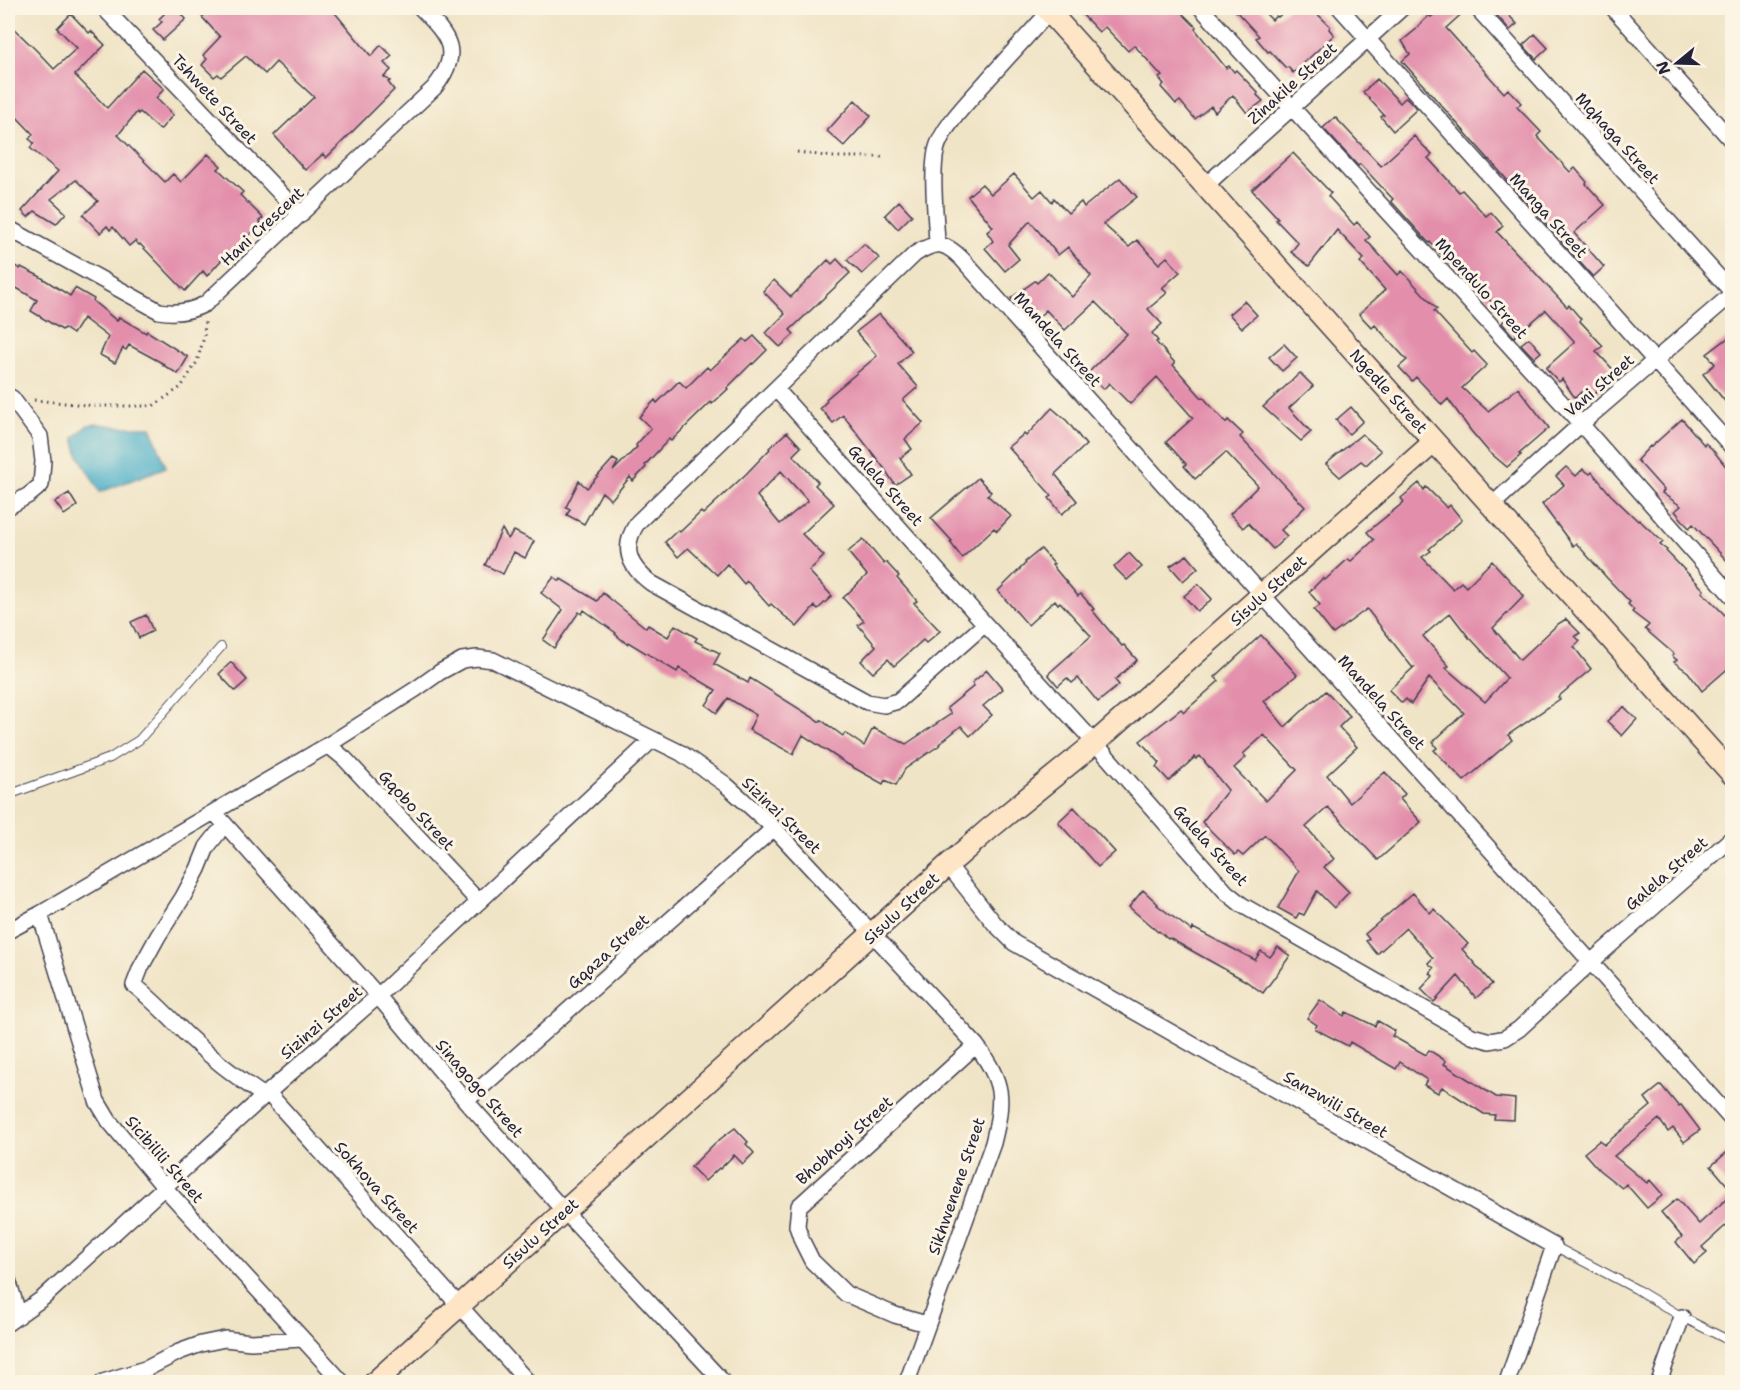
<svg xmlns="http://www.w3.org/2000/svg" width="1740" height="1390" viewBox="0 0 1740 1390" font-family="'Shantell Sans',sans-serif">
	<style>
		.water { fill: #48aec7; stroke: #356881; stroke-width: 1.5 }
		.building { fill: #e38fac; fill-rule: evenodd }
		.lines { fill: none; stroke-linecap: round; stroke-linejoin: round }
		.lane-casing { stroke: #413f50; stroke-width: 10 }
		.street-casing { stroke: #413f50; stroke-width: 18 }
		.secondary-casing { stroke: #413f50; stroke-width: 24 }
		.path { stroke: #413f50; stroke-width: 3; stroke-dasharray: 1.5 4.5; stroke-linecap: butt }
		.lane { stroke: #fff; stroke-width: 8 }
		.street { stroke: #fff; stroke-width: 15 }
		.secondary { stroke: #fde5c5; stroke-width: 21 }
		.labels { text-anchor: middle; stroke-width: 6; stroke-linejoin: round; paint-order: stroke }
		.street-label { font-size: 16px; fill: #22223b; stroke: #fcf5e5 }
	</style>
	<rect width="100%" height="100%" fill="#fcf5e5"/>
	<filter id="ink" filterUnits="userSpaceOnUse"><feTurbulence type="fractalNoise" baseFrequency=".0167" numOctaves="2"/><feDisplacementMap in="SourceGraphic" scale="12" xChannelSelector="R" yChannelSelector="G"/><feConvolveMatrix kernelMatrix="1 2 1 2 8 2 1 2 1" color-interpolation-filters="sRGB"/></filter>
	<filter id="wash" filterUnits="userSpaceOnUse"><feTurbulence type="fractalNoise" baseFrequency=".008" numOctaves="4" result="noise"/><feDisplacementMap in="SourceGraphic" scale="24" xChannelSelector="R" yChannelSelector="G"/><feGaussianBlur stdDeviation="1.35" result="paint"/><feColorMatrix in="noise" values="0 0 0 0 0 0 0 0 0 0 0 0 0 0 0 0 0 1.4 0 .05"/><feComposite in="paint" operator="in"/></filter>
	<g filter="url(#wash)">
		<rect width="100%" height="100%" fill="#f0e4c6"/>
		<path class="water" d="M100 424 119 427H151L166 467 100 492 79 456 74 438 88 425Z"/>
		<g id="blocks">
			<path class="building" d="M170 8H176L186 19 163 40 153 30 162 22 159 19Z
				M214 8H327L336 14 371 56 381 45 392 56 384 63 391 70 384 77 390 81 388 82 394 90 326 158 323 154 305 170 274 135 314 97 276 62 265 74 246 56 221 77 218 74 214 77 202 65 207 59 203 55 220 37 202 17Z
				M1076 8H1177L1196 27 1195 29 1226 68 1229 66 1234 72 1236 70 1258 93 1257 95 1263 101 1247 113 1233 95 1215 112 1211 106 1195 119 1180 101 1176 104 1161 87 1164 84 1159 78 1162 76 1134 45 1128 51 1105 27 1099 32Z
				M1233 8H1260L1272 20 1276 16 1278 17 1288 8H1311L1330 26 1329 29 1334 35 1293 73 1288 67 1286 68 1270 51 1268 52 1256 38 1259 36Z
				M1441 8H1468L1446 28 1504 93 1508 89 1521 103 1517 107 1541 132 1537 136 1570 172 1575 168 1587 182 1586 184 1605 205 1574 233 1604 267 1593 277 1402 61 1410 54 1402 41 1419 27 1418 26 1430 15 1431 17Z
				M1490 8H1502L1517 24 1510 30Z
				M71 14 89 33 91 31 105 45 75 75 107 108 142 69 164 89 156 98 173 115 160 130 140 112 138 114 137 112 118 135 165 182 173 174 181 182 208 154 221 166 218 169 243 192 240 195 263 218 259 221 261 223 226 258 225 256 207 276 203 271 185 291 140 244 139 245 135 241 129 246 113 227 110 230 107 226 100 233 83 215 98 201 76 180 51 199 66 213 56 224 35 211 28 217 22 211 58 171 30 148 34 143 29 139 33 134 8 108V23L36 50 54 69 77 48 57 28Z
				M1535 34 1548 48 1536 59 1523 45Z
				M1377 79 1400 103 1406 97 1417 109 1393 131 1381 117 1384 115 1363 92Z
				M855 100 871 116 844 146 827 131Z
				M1335 117 1381 166 1414 136 1432 155 1428 158 1459 192 1462 190 1486 216 1491 212 1503 226 1497 232 1567 307 1569 305 1581 319 1580 321 1603 346 1596 351 1618 375 1588 399 1581 392 1575 398 1562 379 1559 382 1546 368 1575 342 1546 310 1514 337 1502 323 1506 318 1478 287 1476 289 1452 262 1450 264 1430 242 1429 243 1391 201 1393 199 1360 164 1358 166 1323 128Z
				M1293 153 1331 193 1328 196 1354 225 1357 222 1370 237 1366 240 1398 275 1402 271 1437 309 1434 311 1472 353 1474 351 1487 365 1462 388 1488 411 1518 388 1549 428 1519 454 1521 455 1507 467 1488 451 1471 431 1448 399 1442 405 1416 377 1412 381 1399 367 1407 360 1375 325 1372 328 1359 314 1385 290 1360 262 1364 259 1337 230 1309 266 1291 252 1298 243 1276 220 1278 218 1252 190Z
				M1014 174 1034 197 1042 190 1052 202 1054 198 1068 213 1081 202 1084 207 1120 178 1137 197 1103 224 1129 247 1137 240 1159 264 1167 257 1180 272 1162 288 1167 293 1148 309 1162 324 1152 333 1158 341 1156 342 1175 363 1173 365 1202 398 1203 397 1226 423 1228 420 1243 434 1240 437 1305 507 1281 530 1287 536 1273 549 1248 523 1243 528 1230 514 1258 486 1226 452 1195 479 1184 466 1186 464 1166 442 1193 418 1157 377 1130 404 1109 383 1104 389 1088 373 1127 334 1095 302 1065 330 1046 310 1033 322 1011 298 1035 281 1037 283 1048 272 1072 297 1091 276 1068 247 1058 255 1030 221 1008 245 1019 259 1005 271 985 248 993 241 987 232 993 227 968 196 982 184 991 194Z
				M899 201 912 215 898 229 885 215Z
				M864 244 879 258 862 274 847 260Z
				M837 259 850 273 790 330 794 334 780 347 766 333 785 314 763 291 774 280 791 297 828 260 832 264Z
				M8 262 20 269 21 267 39 276 70 296 75 288 94 299 93 301 117 321 119 317 146 333 147 331 188 357 178 374 163 365 164 364 129 345 126 350 123 348 115 363 100 355 108 337 83 318 73 334 64 328 62 330 31 311 37 300 8 283Z
				M1244 301 1257 315 1242 328 1229 314Z
				M879 314 912 351 898 364 918 387 903 400 923 423 905 439 912 449 900 458 911 474 895 485 884 468 843 415 833 423 820 408 827 401 826 399 877 356 856 332Z
				M1732 335V410L1703 374 1715 364 1707 354Z
				M754 336 767 350 753 364 752 363 727 388 728 389 712 404 711 402 671 441 669 439 645 465 646 467 633 481 630 477 611 500 602 492 584 524 567 515 570 509 566 507 579 481 587 488 613 459 618 462 613 471 637 447 636 445 651 428 639 417 655 400 657 403 679 381 686 388 707 367 710 370 744 339 747 342Z
				M1529 338 1541 352 1534 358 1521 344Z
				M1284 344 1297 358 1282 371 1269 357Z
				M1300 373 1313 386 1289 408 1311 432 1301 441 1263 407Z
				M1351 407 1363 421 1349 434 1336 420Z
				M1052 408 1067 421 1086 445 1055 474 1077 501 1062 514 1049 498 1052 496 1008 447 1024 434 1026 436Z
				M1682 419 1704 445 1705 443 1712 449 1732 474V566L1693 524 1689 528 1675 511 1681 506 1662 493 1664 490 1637 460 1650 446 1651 447Z
				M787 432 801 447 793 455 818 482 815 485 834 504 802 534 824 556 809 571 832 596 818 609 815 606 797 627 771 604 769 606 747 581 744 584 727 564 717 575 688 548 678 557 665 542 678 530 680 532 701 512 703 514 746 474 770 449 769 448ZM781 471 808 501 780 524 757 496Z
				M1362 434 1381 451 1366 465 1361 461 1340 477 1326 464Z
				M1566 467 1576 476 1583 469 1590 474 1592 472 1611 495 1638 521 1639 520 1663 542 1660 545 1667 550 1666 551 1704 590 1702 592 1732 622V665L1702 691 1688 672 1674 662 1677 660 1672 656 1674 654 1645 629 1649 625 1632 612 1634 610 1628 604 1630 602 1607 578 1576 543 1573 546 1542 504 1564 485 1556 476Z
				M978 478 991 492 987 495 1011 516 997 531 994 528 962 558 950 542 952 541 931 518Z
				M1419 483 1424 490 1426 487 1447 508 1450 505 1462 520 1429 549 1431 551 1422 557 1453 589 1461 582 1466 587 1492 561 1524 596 1493 628 1520 660 1558 624 1566 619 1580 633 1575 636 1580 641 1574 647 1591 669 1558 697 1560 699 1508 735 1512 740 1464 781 1434 750 1437 748 1433 742 1464 713 1429 678 1411 704 1406 699 1402 703 1389 690 1414 667H1412L1367 609 1333 634 1314 610 1320 605 1309 592 1323 578 1325 580 1348 559 1351 561 1374 540 1367 532 1404 502 1401 498ZM1450 613 1470 639H1471L1507 678 1485 702 1446 668 1449 666 1423 636Z
				M69 493 77 506 64 515 55 502Z
				M502 529 508 539 514 531 534 541 525 558 514 552 503 574 485 565Z
				M863 539 884 564 886 562 899 576 897 578 917 601 914 603 940 631 926 643 923 640 894 666 888 659 873 673 861 661 876 646 858 625 864 621 843 598 867 575 848 552Z
				M1041 549 1054 564 1052 565 1078 596 1081 594 1094 609 1092 610 1122 646 1124 645 1137 660 1115 680 1119 685 1098 702 1078 678 1072 683 1067 678 1058 686 1048 674 1091 636 1060 602 1058 604 1055 600 1028 625 998 591 1026 563 1025 562Z
				M1129 553 1142 567 1127 580 1114 567Z
				M1187 555 1198 568 1183 581 1170 566Z
				M554 577 560 581 561 579 597 601 603 593 646 628 648 625 668 637 675 625 697 638 695 641 720 653 714 664 748 683 750 678 820 722 821 720 843 736 845 733 864 746 873 728 906 744 951 714 947 708 974 686 972 683 987 670 1003 689 983 706 992 715 970 736 961 726 939 744 940 745 934 749 905 769 896 785 885 780 883 784 847 764 803 735 793 754 749 730 756 715 728 698 717 713 706 705 716 690 679 668 677 672 628 642 627 644 615 634 616 633 584 610 582 614 579 612 554 648 543 640 563 610 541 593Z
				M1198 584 1212 599 1197 611 1184 596Z
				M146 615 153 631 139 638 131 622Z
				M1261 635 1297 675 1264 701 1285 727 1315 699 1316 700 1326 691 1350 716 1339 727 1357 747 1327 775 1350 803 1385 772 1405 794 1400 799 1421 822 1378 860 1328 807 1306 827 1334 859 1324 867 1349 892 1334 908 1317 891 1304 915 1299 913 1296 918 1278 908 1299 871 1265 835 1243 856 1238 852 1235 855 1202 822 1228 790 1200 756 1196 759 1195 757 1169 781 1156 767 1160 763 1140 741 1181 709 1184 712 1219 681 1215 677ZM1264 735 1297 770 1266 801 1234 768 1246 757 1243 754Z
				M231 662 247 680 235 691 219 674Z
				M1624 707 1637 719 1622 736 1607 721Z
				M1074 807 1115 852 1098 867 1058 822Z
				M1143 890 1158 904 1157 905 1192 931 1193 928 1255 960 1261 951 1270 957 1278 947 1290 956 1263 993 1244 980 1169 938 1168 939 1159 931 1158 932 1129 907Z
				M1413 893 1430 913 1434 909 1468 944 1462 949 1492 984 1476 998 1458 976 1434 1002 1421 989 1433 976 1430 973 1434 968 1428 963 1433 958 1406 928 1377 954 1366 941 1369 939 1365 934Z
				M1320 1000 1344 1016 1346 1012 1375 1026 1378 1021 1395 1031 1392 1036 1426 1055 1429 1050 1446 1061 1444 1064 1496 1097 1515 1099 1514 1120 1494 1119 1495 1115 1484 1114 1442 1087 1438 1093 1424 1085 1427 1080 1400 1062 1396 1069 1350 1042 1348 1046 1315 1029 1317 1025 1307 1018Z
				M1661 1085 1679 1107 1681 1105 1700 1130 1684 1142 1673 1128 1668 1132 1659 1119 1614 1156 1647 1183 1650 1180 1663 1195 1647 1208 1626 1184 1622 1188 1599 1170 1584 1153 1600 1140 1604 1145 1651 1106 1645 1098Z
				M735 1128 748 1142 746 1144 754 1153 743 1164 734 1155 720 1169 719 1168 705 1181 691 1167 715 1143Z
				M1732 1148V1191L1711 1166Z
				M1732 1194V1220L1702 1247 1707 1253 1694 1264 1676 1242 1682 1237 1661 1212 1677 1199 1699 1224Z"/>
		</g>
	</g>
	<g filter="url(#ink)">
		<use href="#blocks" fill-opacity="0" stroke="#413f50" stroke-width="1.5"/>
		<g class="lines">
			<g class="lane-casing">
				<path id="lane" d="M8 795 110 758 139 740 221 647
					M1554 1246 1636 1289 1682 1317 1732 1342"/>
			</g>
			<g class="street-casing">
				<path id="street" d="M104 8 301 215
					M1201 8 1581 424 1732 596
					M1340 8 1732 447
					M1477 8 1732 292
					M1613 8 1732 141
					M1206 185 1402 8
					M8 228 159 311C176 314 190 312 205 304L434 88C463 52 449 37 421 8
					M937 244C936 216 931 179 936 151 941 127 974 96 990 77 1010 55 1030 33 1049 12
					M776 389 985 624 1095 743 1226 892 1242 905 1472 1036 1490 1041 1505 1038 1519 1029 1590 963 1732 838
					M8 396 12 398 40 436 43 461 41 485 29 495 8 507
					M1492 505 1581 424 1732 294
					M985 624 898 701 884 705 867 702 651 583C628 566 621 547 638 522L915 254C936 241 944 241 962 259L1732 1120
					M328 745 345 759 479 902
					M214 812 378 996 466 1101 564 1211 723 1382
					M218 833 207 847 198 869 183 897 158 936 141 967 134 985C153 1000 169 1017 186 1034 210 1057 236 1077 264 1096
					M948 865 995 924 1014 943 1218 1059 1273 1088 1554 1246 1507 1382
					M40 914 97 1101 109 1121 164 1187 342 1382
					M8 931 40 914 328 745 416 689 440 672 462 660 477 658 493 660 681 753 725 784 774 828 976 1045C1004 1082 1004 1099 993 1143L907 1382
					M268 1093 528 1382
					M466 1101 774 828
					M8 1280 19 1316
					M8 1323 43 1298 264 1096 378 996 652 740
					M926 1324 895 1315 846 1294 812 1261 802 1241 797 1226 799 1206 976 1045
					M103 1382 148 1368 179 1352 201 1344 225 1339 251 1342 302 1339
					M1659 1382 1682 1317"/>
			</g>
			<g class="secondary-casing">
				<path id="secondary" d="M1046 8 1732 774
					M375 1382 948 865 989 829 1095 743 1434 442"/>
			</g>
			<path class="path" d="M797 152 832 157H882
				M34 400 96 406H153L181 387 197 362 204 337 205 321"/>
			<use href="#lane" class="lane"/>
			<use href="#street" class="street"/>
			<use href="#secondary" class="secondary"/>
		</g>
	</g>
	<g class="labels">
		<g class="street-label">
			<text transform="translate(1292 83) rotate(-42)" y="6">Zinakile Street</text>
			<text transform="translate(215 99) rotate(47)" y="6">Tshwete Street</text>
			<text transform="translate(1618 138) rotate(48)" y="6">Mqhaga Street</text>
			<text transform="translate(1549 215) rotate(48)" y="6">Manga Street</text>
			<text transform="translate(262 226) rotate(-43)" y="6">Hani Crescent</text>
			<text transform="translate(1482 288) rotate(48)" y="6">Mpendulo Street</text>
			<text transform="translate(1058 339) rotate(48)" y="6">Mandela Street</text>
			<text transform="translate(1599 385) rotate(-41)" y="6">Vani Street</text>
			<text transform="translate(1389 391) rotate(48)" y="6">Ngedle Street</text>
			<text transform="translate(886 485) rotate(48)" y="6">Galela Street</text>
			<text transform="translate(1268 590) rotate(-42)" y="6">Sisulu Street</text>
			<text transform="translate(1382 702) rotate(48)" y="6">Mandela Street</text>
			<text transform="translate(417 810) rotate(47)" y="6">Gqobo Street</text>
			<text transform="translate(782 815) rotate(44)" y="6">Sizinzi Street</text>
			<text transform="translate(1211 845) rotate(48)" y="6">Galela Street</text>
			<text transform="translate(1666 873) rotate(-41)" y="6">Galela Street</text>
			<text transform="translate(901 908) rotate(-43)" y="6">Sisulu Street</text>
			<text transform="translate(608 951) rotate(-42)" y="6">Gqaza Street</text>
			<text transform="translate(321 1022) rotate(-41)" y="6">Sizinzi Street</text>
			<text transform="translate(480 1088) rotate(49)" y="6">Sinagogo Street</text>
			<text transform="translate(1336 1104) rotate(30)" y="6">Sanzwili Street</text>
			<text transform="translate(844 1140) rotate(-42)" y="6">Bhobhoyi Street</text>
			<text transform="translate(165 1159) rotate(49)" y="6">Sicibilili Street</text>
			<text transform="translate(956 1186) rotate(-71)" y="6">Sikhwenene Street</text>
			<text transform="translate(377 1187) rotate(48)" y="6">Sokhova Street</text>
			<text transform="translate(540 1233) rotate(-42)" y="6">Sisulu Street</text>
		</g>
	</g>
	<rect width="1740" height="1390" fill="none" stroke="#fcf5e5" stroke-width="30"/>
	<g transform="translate(1677 63) rotate(251)" stroke="#fcf5e5" stroke-width="4.5" paint-order="stroke">
	<path d="M0-4.5L10 22L0 15L-10 22Z" fill="#22223b"/>
	<text y="-9" font-size="16" font-weight="bold" text-anchor="middle" fill="#22223b">N</text>
	</g>
</svg>
